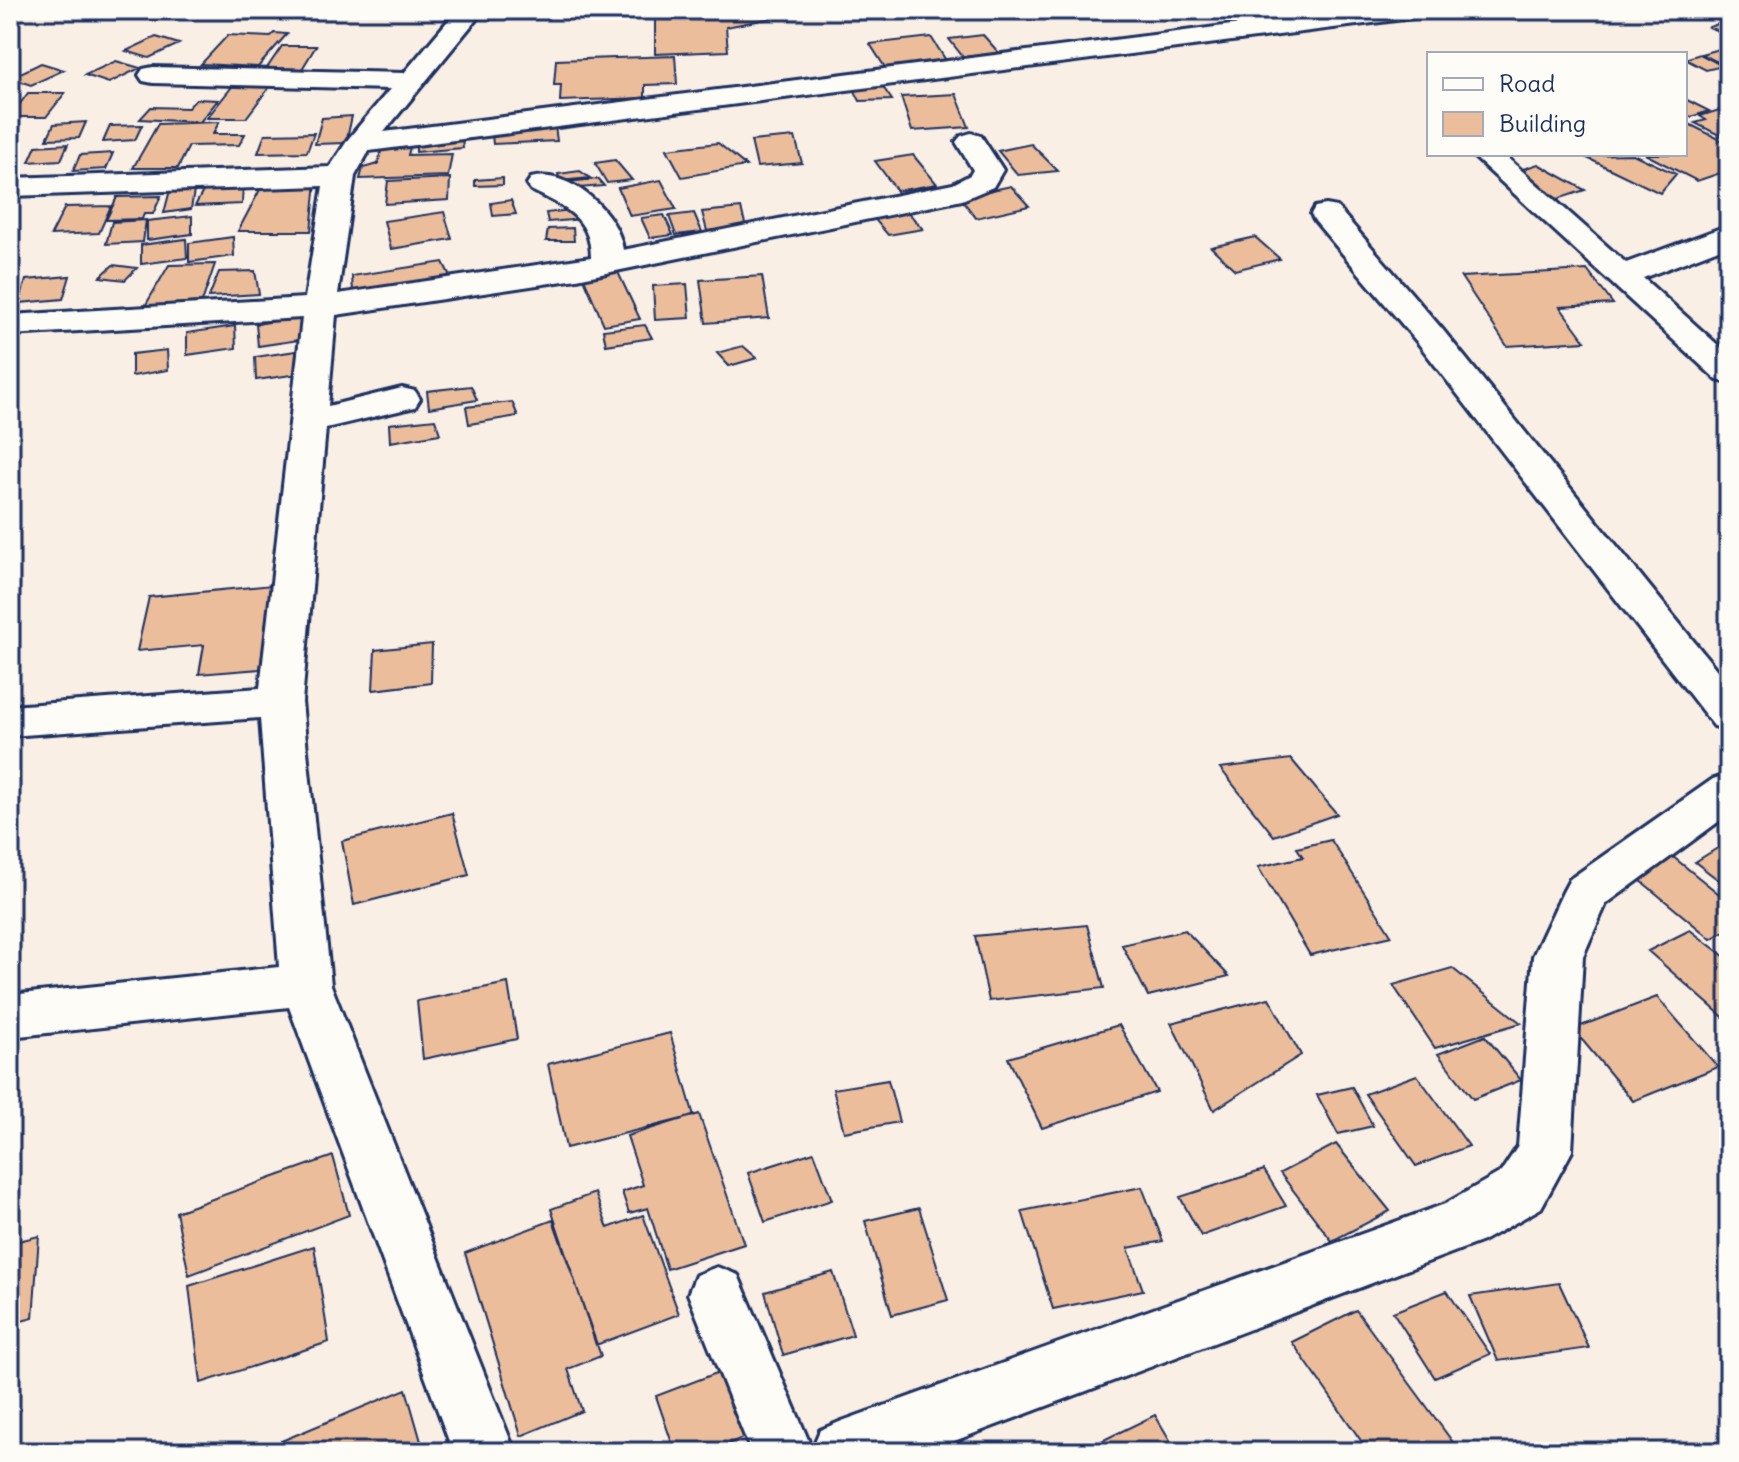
<svg xmlns="http://www.w3.org/2000/svg" width="1739" height="1462" viewBox="0 0 1739 1462" font-family="Delius,sans-serif">
	<style>
		.building { fill: #ebbd9b; stroke: #1b2f5e; stroke-width: 2 }
		.lines { fill: none; stroke-linecap: round; stroke-linejoin: round }
		.minor-casing { stroke: #1b2f5e; stroke-width: 6 }
		.minor { fill: #fdfcf7; fill-rule: evenodd }
	</style>
	<rect width="100%" height="100%" fill="#f9efe5"/>
	<filter id="ink" filterUnits="userSpaceOnUse"><feTurbulence type="fractalNoise" baseFrequency=".0125" numOctaves="2"/><feDisplacementMap in="SourceGraphic" scale="16" xChannelSelector="R" yChannelSelector="G"/><feConvolveMatrix kernelMatrix="1 2 1 2 8 2 1 2 1" color-interpolation-filters="sRGB"/></filter>
	<g filter="url(#ink)">
		<path class="building" d="M655 10H763L772 18 726 27 728 51 655 54Z
			M1729 20V36L1709 27Z
			M274 33 287 34 258 67 201 64 228 35 270 37Z
			M983 35 1000 54 963 57 949 39Z
			M156 37 179 44 149 58 126 51Z
			M931 37 947 62 886 69 870 44Z
			M282 46H316L302 69 267 68Z
			M1729 46V65L1726 66 1701 54Z
			M1700 54 1723 66 1706 70 1685 59Z
			M675 56 677 84 645 85V98L560 101 561 85H554L556 60Z
			M116 61 140 68 109 83 85 75Z
			M41 63 64 70 31 85 10 78Z
			M235 83 271 85 246 118H207Z
			M883 87 892 100 860 101 854 89Z
			M28 93H65L46 117H10Z
			M956 94 969 127 912 131 901 97Z
			M196 99 218 100 200 122 140 119 151 107 188 108Z
			M1685 99 1709 111 1691 117 1685 114Z
			M1729 107V140L1695 123 1706 120 1700 116Z
			M352 116 346 143 315 144 322 118Z
			M86 122 79 138 47 139 54 124Z
			M219 122 213 134H245L239 145 189 146 178 168H133L158 124Z
			M1685 122 1729 144V170L1697 181 1645 154H1685Z
			M142 125 135 140 103 142 110 126Z
			M555 126 557 141 493 144 492 135Z
			M314 133 307 152 258 153 265 134Z
			M462 137 463 148 416 152V141Z
			M795 137 802 163 757 167 751 141Z
			M718 143 746 166 682 177 667 149Z
			M68 144 61 160 29 162 36 146Z
			M1031 144 1058 171 1018 175 998 151Z
			M382 147H410L408 155 452 154 448 176 360 179 363 168 378 164Z
			M113 153 106 169 73 171 80 155Z
			M1633 154 1676 174 1660 193 1581 155Z
			M913 155 937 184 897 191 875 161Z
			M615 160 632 180 607 183 595 163Z
			M1538 164 1585 190 1558 199 1511 173Z
			M580 171 590 178 560 181 558 174Z
			M450 178 449 200 385 204 388 181Z
			M503 178V185L475 186V180Z
			M598 179 604 186 566 189V182Z
			M661 180 676 209 630 216 618 188Z
			M243 182 242 204 195 206 207 184Z
			M316 182 311 231H238L263 184Z
			M195 185 191 209 164 213 171 186Z
			M1011 186 1029 206 976 218 960 197Z
			M161 196 153 214H144L142 219 106 220 117 197Z
			M511 200 516 214 493 216 491 203Z
			M111 206 99 233 51 235 65 207Z
			M741 208 746 227 707 231 702 212Z
			M580 209 583 219 548 222 546 213Z
			M906 210 923 229 888 235 872 216Z
			M444 212 452 239 391 249 384 221Z
			M694 213 702 232 676 235 669 216Z
			M664 215 673 235 650 238 641 218Z
			M192 216V234L147 240V221Z
			M146 220 143 242 106 244 112 222Z
			M573 228 574 241H546L548 229Z
			M233 237 234 256 189 262V243Z
			M1255 237 1280 259 1235 270 1211 247Z
			M186 239 187 258 141 264V245Z
			M443 262 452 280 353 292 352 276Z
			M215 264 202 302 145 306 169 265Z
			M113 265 137 268 125 280 100 277Z
			M616 268 640 319 604 325 582 274Z
			M1587 270 1613 304 1560 307 1585 341 1507 346 1461 277Z
			M255 271 259 294 209 297 219 272Z
			M70 276 63 299 19 303 26 280Z
			M762 276 769 318 706 323 700 280Z
			M687 284 690 318 655 320 653 286Z
			M303 317 306 339 258 346 256 324Z
			M645 325 652 338 606 345 603 330Z
			M235 326 236 348 187 355V333Z
			M743 346 757 358 729 366 717 353Z
			M167 350 168 370 132 376V354Z
			M303 350 306 373 256 380 255 357Z
			M471 386 477 400 429 408 427 391Z
			M512 402 518 416 469 424 466 407Z
			M435 419 440 434 390 442 389 424Z
			M272 585 260 669 199 674 204 645 137 651 149 597Z
			M432 644 431 683 373 690 375 650Z
			M1291 759 1337 814 1274 836 1220 768Z
			M452 813 469 875 354 905 342 841Z
			M1331 840 1392 936 1310 955 1258 867 1303 857 1297 848Z
			M1729 841V888L1695 862Z
			M1672 856 1729 902V928L1711 939 1635 876Z
			M1087 925 1104 988 989 1001 975 936Z
			M1185 930 1229 976 1148 996 1122 945Z
			M1690 930 1729 960V1022L1648 951Z
			M1452 968 1521 1023 1435 1048 1393 985Z
			M508 983 517 1039 423 1059 417 1001Z
			M1657 997 1718 1067 1633 1101 1573 1029Z
			M1269 998 1301 1055 1214 1110 1171 1023Z
			M1119 1025 1157 1092 1042 1128 1008 1058Z
			M670 1033 694 1116 566 1148 548 1064Z
			M1485 1036 1521 1080 1473 1099 1438 1054Z
			M1417 1075 1469 1146 1416 1166 1365 1094Z
			M888 1080 899 1122 844 1132 833 1089Z
			M1352 1087 1373 1126 1338 1134 1317 1095Z
			M699 1114 744 1244 667 1269 648 1208 629 1213 622 1192 643 1185 627 1136Z
			M1336 1144 1390 1211 1332 1241 1280 1173Z
			M814 1152 832 1200 765 1222 748 1173Z
			M333 1156 349 1215 189 1275 176 1212Z
			M1264 1170 1286 1206 1201 1236 1180 1197Z
			M1142 1187 1163 1241 1128 1248 1143 1290 1053 1309 1022 1211Z
			M595 1193 608 1228 643 1215 679 1314 596 1345 551 1209Z
			M919 1208 948 1300 892 1315 865 1221Z
			M553 1220 601 1356 568 1369 582 1411 521 1436 465 1253Z
			M39 1236 33 1318 10 1324V1243Z
			M314 1246 329 1342 201 1383 189 1286Z
			M833 1272 853 1335 783 1355 765 1292Z
			M1559 1283 1589 1348 1498 1361 1470 1296Z
			M1447 1291 1490 1354 1435 1378 1393 1312Z
			M1356 1310 1460 1452H1369L1292 1342Z
			M727 1369 752 1434 709 1452H675L656 1396Z
			M406 1389 424 1452H255Z
			M1155 1415 1177 1452H1079Z"/>
		<g class="lines">
			<g class="minor-casing">
				<path id="minor" d="M457 10H484L384 132 1351 10H1425L1421 15 1412 18 369 151 355 176 338 294 591 257C591 217 563 206 531 190L527 184 531 178C569 168 619 213 623 250L953 184 970 175 973 170 956 142 961 136 971 133 981 136 1003 170 993 187 962 200 577 279 336 315 328 406 402 388 415 391 420 399 415 407 326 428 302 702 331 985 515 1452H453L289 1007 10 1037V995L279 967 260 718 10 736V706L260 688 302 318 10 335V315L305 298 323 186 10 196V178L330 167 349 138 390 89 153 83 143 81 139 75 143 69 153 67 404 73Z
					M1471 154H1503L1626 263 1729 225V245L1643 278 1729 355V383L1717 380Z
					M1326 205 1337 207 1442 329 1729 685V730L1714 726 1418 343 1315 221 1311 214 1315 207Z
					M1729 774V814L1606 904 1583 956 1572 1151 1541 1208 1483 1241 925 1452H751L688 1294 696 1275 717 1267 738 1275 812 1449 820 1430 842 1421 1445 1204 1501 1172 1518 1146 1533 956 1563 892 1570 879 1713 779Z"/>
			</g>
			<use href="#minor" class="minor"/>
		</g>
	</g>
	<rect width="1739" height="1462" fill="none" stroke="#fdfcf7" stroke-width="40"/>
	<rect x="20" y="20" width="1699" height="1422" fill="none" stroke="#1b2f5e" stroke-width="3" filter="url(#ink)"/>
	<rect x="1427" y="52" width="260" height="104" fill="#fdfcf7" stroke="#a3aaba" stroke-width="2"/>
	<rect x="1443" y="78" width="40" height="12" fill="#fdfcf7" stroke="#a3aaba" stroke-width="2"/>
	<text x="1499" y="92" font-size="24" fill="#1b2f5e">Road</text>
	<rect x="1443" y="112" width="40" height="24" fill="#ebbd9b" stroke="#a3aaba" stroke-width="2"/>
	<text x="1499" y="132" font-size="24" fill="#1b2f5e">Building</text>
</svg>
